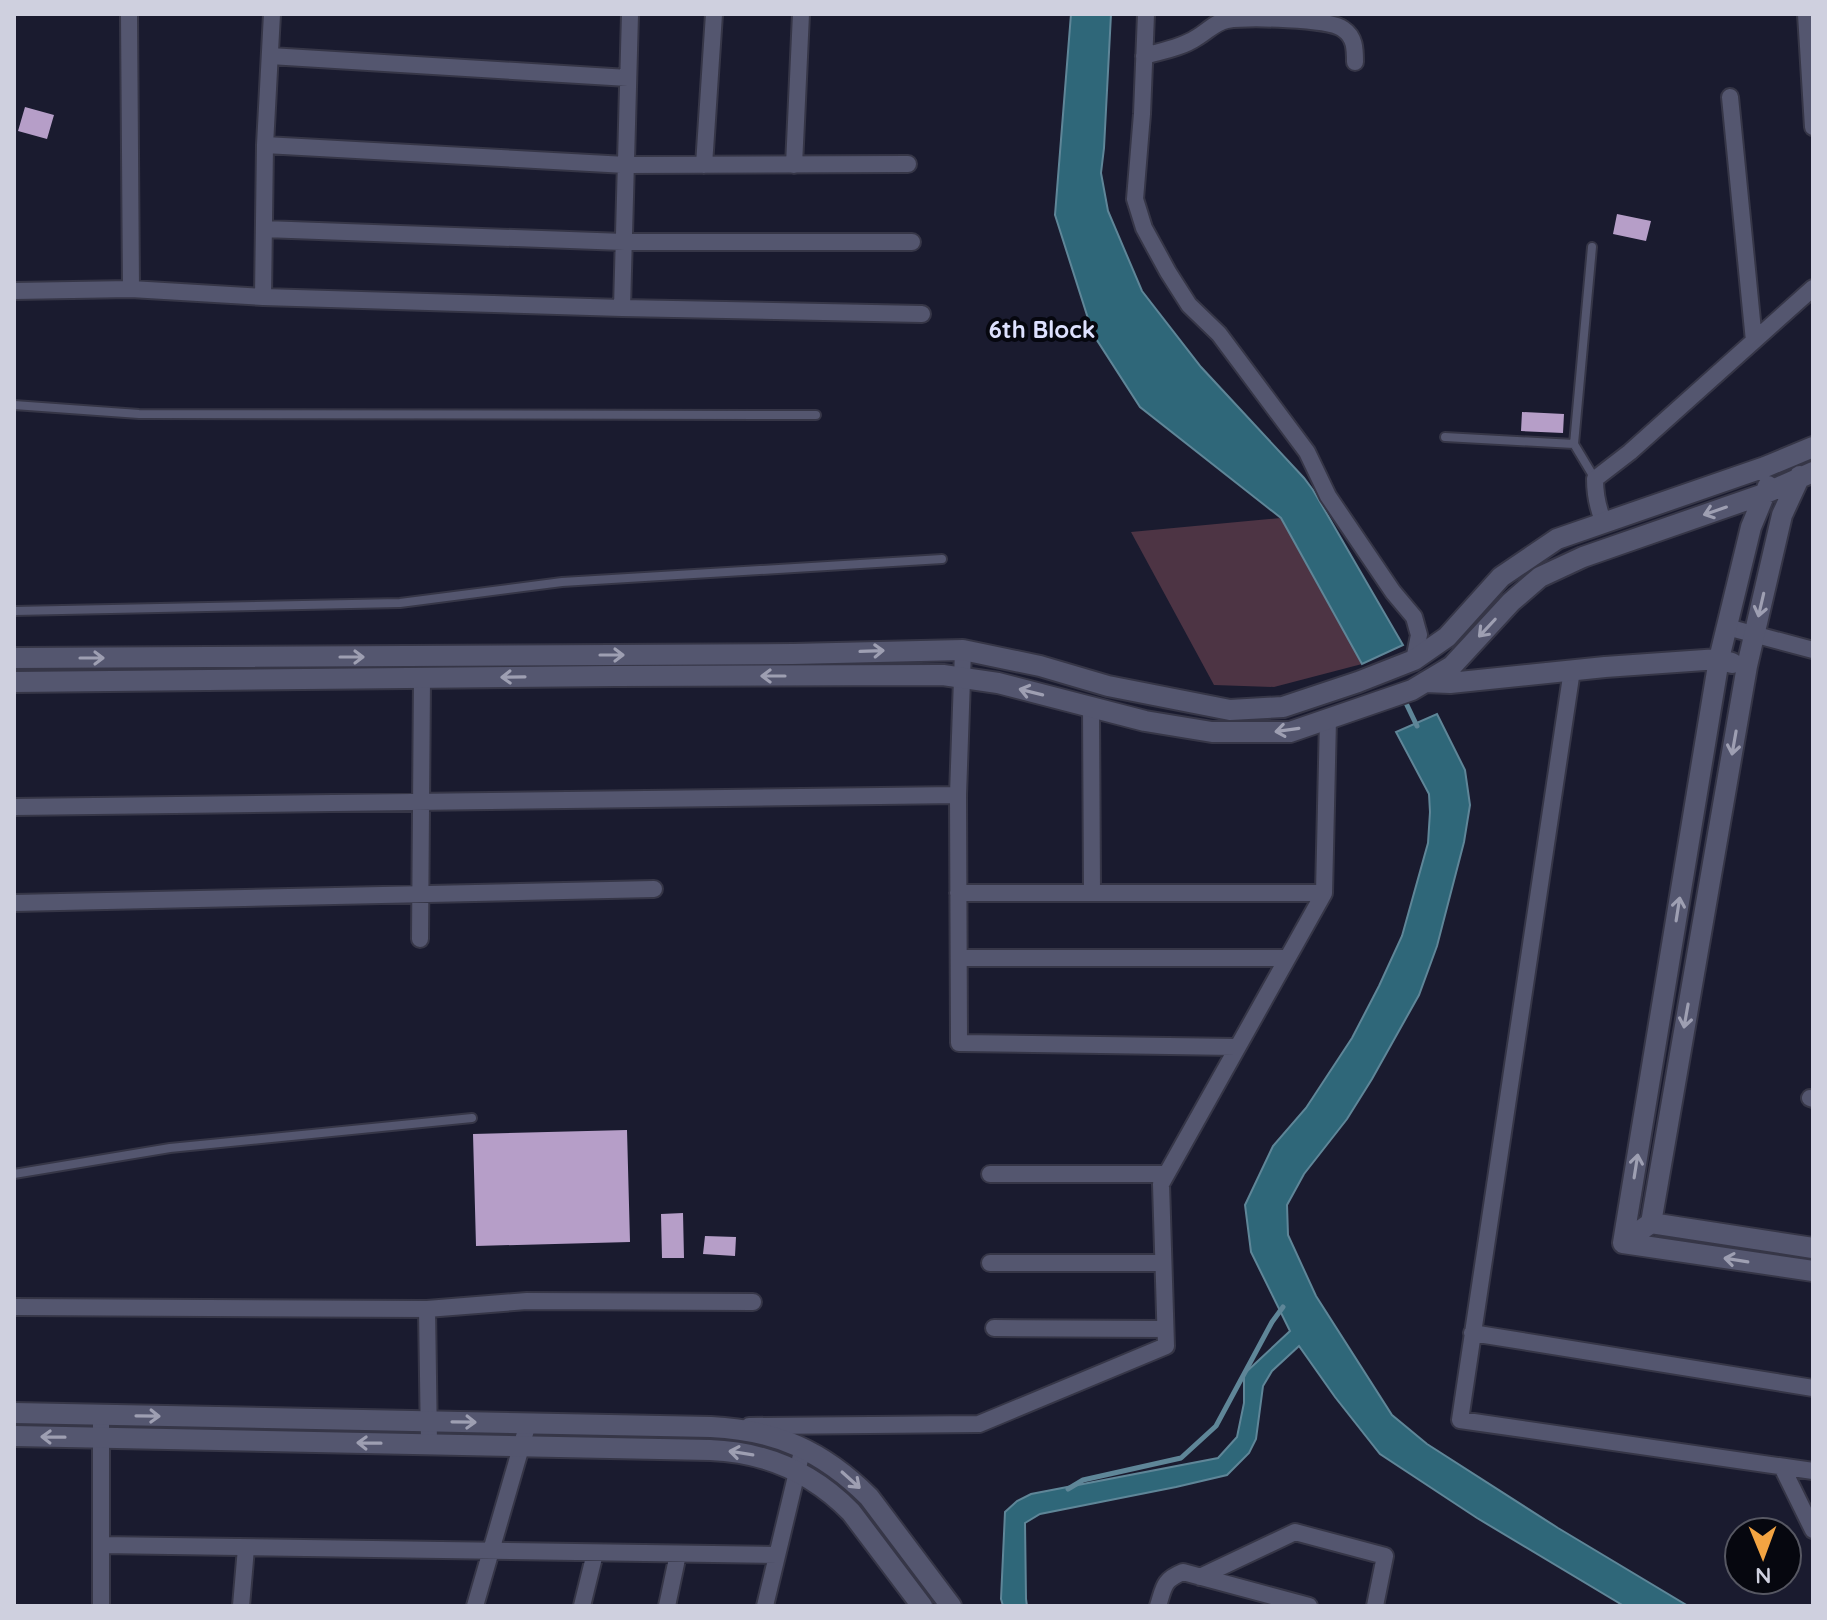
<svg xmlns="http://www.w3.org/2000/svg" width="1827" height="1620" viewBox="0 0 1827 1620" font-family="Quicksand,sans-serif">
	<style>
		.green { fill: #4d3444 }
		.water { fill: #2f6779; stroke: #5f8698; stroke-width: 2 }
		.lines { fill: none; stroke-linecap: round; stroke-linejoin: round }
		.stream { stroke: #5f8698; stroke-width: 5 }
		.building { fill: #b69ec8 }
		.lane-casing { stroke: #363647; stroke-width: 12 }
		.street-casing { stroke: #363647; stroke-width: 20 }
		.secondary-casing { stroke: #363647; stroke-width: 24 }
		.lane { stroke: #54566f; stroke-width: 8 }
		.street { stroke: #54566f; stroke-width: 16 }
		.secondary { stroke: #54566f; stroke-width: 20 }
		.oneway { stroke: #9e9fb2 }
		.labels { text-anchor: middle; stroke-width: 8; stroke-linejoin: round; paint-order: stroke }
		.quarter-label { font-size: 24px; font-weight: bold; fill: #dee1fe; stroke: #06070f }
	</style>
	<rect width="100%" height="100%" fill="#1a1b2f"/>
	<path class="green" d="M1281 518 1362 664 1274 687 1214 685 1131 532Z"/>
	<path class="water" d="M1071 14H1111L1104 148 1101 173 1108 211 1142 291 1201 367 1304 478 1313 490 1403 645 1362 664 1281 518 1140 407 1093 334 1055 215Z
		M1437 714 1465 770 1470 805 1464 842 1437 946 1419 995 1372 1079 1347 1119 1304 1174 1287 1205 1288 1235 1316 1296 1392 1415 1427 1444 1558 1528 1688 1606H1624L1477 1518 1380 1454 1335 1397 1299 1346 1272 1371 1263 1386 1256 1439 1249 1453 1227 1475 1176 1487 1040 1514 1025 1523 1026 1599 1027 1606H1003L1001 1599 1005 1512 1017 1501 1031 1494 1218 1458 1237 1437 1244 1403V1374L1290 1331 1251 1252 1245 1205 1273 1146 1306 1108 1352 1038 1379 986 1402 936 1428 843 1430 812 1429 794 1396 732Z"/>
	<g class="lines">
		<path class="stream" d="M1404 699 1417 726
			M1068 1489 1083 1480 1181 1458 1216 1426 1272 1322 1283 1307"/>
	</g>
	<path class="building" d="M25 107 54 115 47 139 18 131Z
		M1617 214 1651 221 1646 241 1613 234Z
		M1522 412 1564 414 1563 433 1521 431Z
		M627 1130 630 1242 476 1246 473 1134Z
		M683 1213 684 1258H662L661 1214Z
		M705 1236 736 1237 735 1256 703 1254Z"/>
	<g class="lines">
		<g class="lane-casing">
			<path id="lane" d="M1592 247 1574 444 1595 479
				M14 405 139 414 816 415
				M1445 437 1574 444
				M14 611 400 603 562 582 942 559
				M14 1174 170 1148 472 1118"/>
		</g>
		<g class="street-casing">
			<path id="street" d="M129 14 131 289
				M1146 14 1142 114 1135 199 1144 228 1168 272 1189 305 1219 334 1307 452 1328 496 1393 592 1414 617 1419 635 1414 660
				M1806 14 1813 127
				M270 56 628 78
				M1144 56C1161 51 1181 48 1196 38 1207 32 1215 22 1227 20 1247 17 1329 18 1343 29 1355 37 1355 49 1355 62
				M1730 97 1754 341
				M265 145 626 165 908 164
				M704 165 714 14
				M794 165 801 14
				M264 229 624 242H912
				M14 291 131 289 263 297 622 308 922 314
				M263 297 265 145 272 14
				M622 308 630 14
				M1604 523C1598 509 1595 495 1595 479L1630 452 1813 288
				M1727 627 1813 650
				M963 650 958 795 959 1043 1236 1047
				M1572 670 1460 1420 1813 1471
				M1091 707 1092 893
				M14 807 958 795
				M958 893H1324
				M14 903 654 889
				M420 939 422 678
				M959 958H1287
				M1810 1098 1813 1099
				M990 1174H1166
				M990 1263H1163
				M14 1307 427 1309 527 1301 753 1302
				M427 1309 429 1444
				M994 1328 1165 1329
				M1472 1333 1813 1388
				M101 1415V1606
				M749 1426 979 1424 1166 1346 1161 1184 1324 893 1328 719
				M1782 1467 1813 1530
				M101 1545 777 1555
				M1200 1577 1295 1532 1385 1556 1375 1606
				M241 1606 246 1548
				M475 1606 528 1423
				M582 1606 595 1553
				M667 1606 678 1554
				M765 1606 803 1447
				M1158 1606C1164 1587 1163 1580 1183 1572L1309 1606"/>
		</g>
		<g class="secondary-casing">
			<path id="secondary" d="M14 658 793 654 963 650 1040 666 1108 686 1230 710 1283 707 1358 682 1414 660 1447 637 1501 577 1557 539 1765 467 1813 447
				M14 682 616 676 943 675 998 683 1145 721 1212 732H1290L1412 690 1452 666 1511 602 1540 577 1583 557 1764 494 1813 472
				M1425 682 1450 683 1605 667 1719 659 1732 663
				M1651 1223 1747 666 1782 515 1800 476
				M1641 1230 1651 1223 1813 1248
				M1623 1243 1719 659 1751 527 1768 486
				M1623 1243 1813 1271
				M14 1413 711 1427C776 1430 823 1451 869 1497L951 1606
				M14 1436 710 1450C766 1452 812 1472 851 1512L922 1606"/>
		</g>
		<use href="#lane" class="lane"/>
		<use href="#street" class="street"/>
		<use href="#secondary" class="secondary"/>
	</g>
	<defs><path id="oneway-shaft" d="M-6 0H5M1.5-3L5.5 0L1.5 3" fill="none" stroke-width="1.6" stroke-linecap="round" stroke-linejoin="round" transform="scale(2)"/></defs>
	<g class="oneway">
		<use href="#oneway-shaft" transform="translate(1715 511) rotate(161)"/>
		<use href="#oneway-shaft" transform="translate(1761 605) rotate(103)"/>
		<use href="#oneway-shaft" transform="translate(1487 628) rotate(133)"/>
		<use href="#oneway-shaft" transform="translate(872 651) rotate(-2)"/>
		<use href="#oneway-shaft" transform="translate(612 655)"/>
		<use href="#oneway-shaft" transform="translate(352 657)"/>
		<use href="#oneway-shaft" transform="translate(92 658)"/>
		<use href="#oneway-shaft" transform="translate(773 676) rotate(180)"/>
		<use href="#oneway-shaft" transform="translate(513 677) rotate(179)"/>
		<use href="#oneway-shaft" transform="translate(1031 692) rotate(-166)"/>
		<use href="#oneway-shaft" transform="translate(1287 730) rotate(172)"/>
		<use href="#oneway-shaft" transform="translate(1734 743) rotate(100)"/>
		<use href="#oneway-shaft" transform="translate(1678 909) rotate(-81)"/>
		<use href="#oneway-shaft" transform="translate(1686 1016) rotate(100)"/>
		<use href="#oneway-shaft" transform="translate(1636 1166) rotate(-81)"/>
		<use href="#oneway-shaft" transform="translate(1736 1260) rotate(-171)"/>
		<use href="#oneway-shaft" transform="translate(148 1416) rotate(1)"/>
		<use href="#oneway-shaft" transform="translate(464 1422) rotate(1)"/>
		<use href="#oneway-shaft" transform="translate(53 1437) rotate(-179)"/>
		<use href="#oneway-shaft" transform="translate(369 1443) rotate(-179)"/>
		<use href="#oneway-shaft" transform="translate(741 1453) rotate(-171)"/>
		<use href="#oneway-shaft" transform="translate(851 1480) rotate(42)"/>
	</g>
	<g class="labels">
		<g class="quarter-label">
			<text x="1042" y="338">6th Block</text>
		</g>
	</g>
	<rect width="1827" height="1620" fill="none" stroke="#cfd0df" stroke-width="32"/>
	<g transform="translate(1763 1556) rotate(179)"><circle r="38" fill="#06070f" stroke="#565762" stroke-width="2"/>
	<path d="M0-6L14 30L0 20L-14 30Z" fill="#f3a442"/>
	<text y="-12" font-size="22" font-weight="bold" text-anchor="middle" fill="#cfd0df">N</text>
	</g>
</svg>
